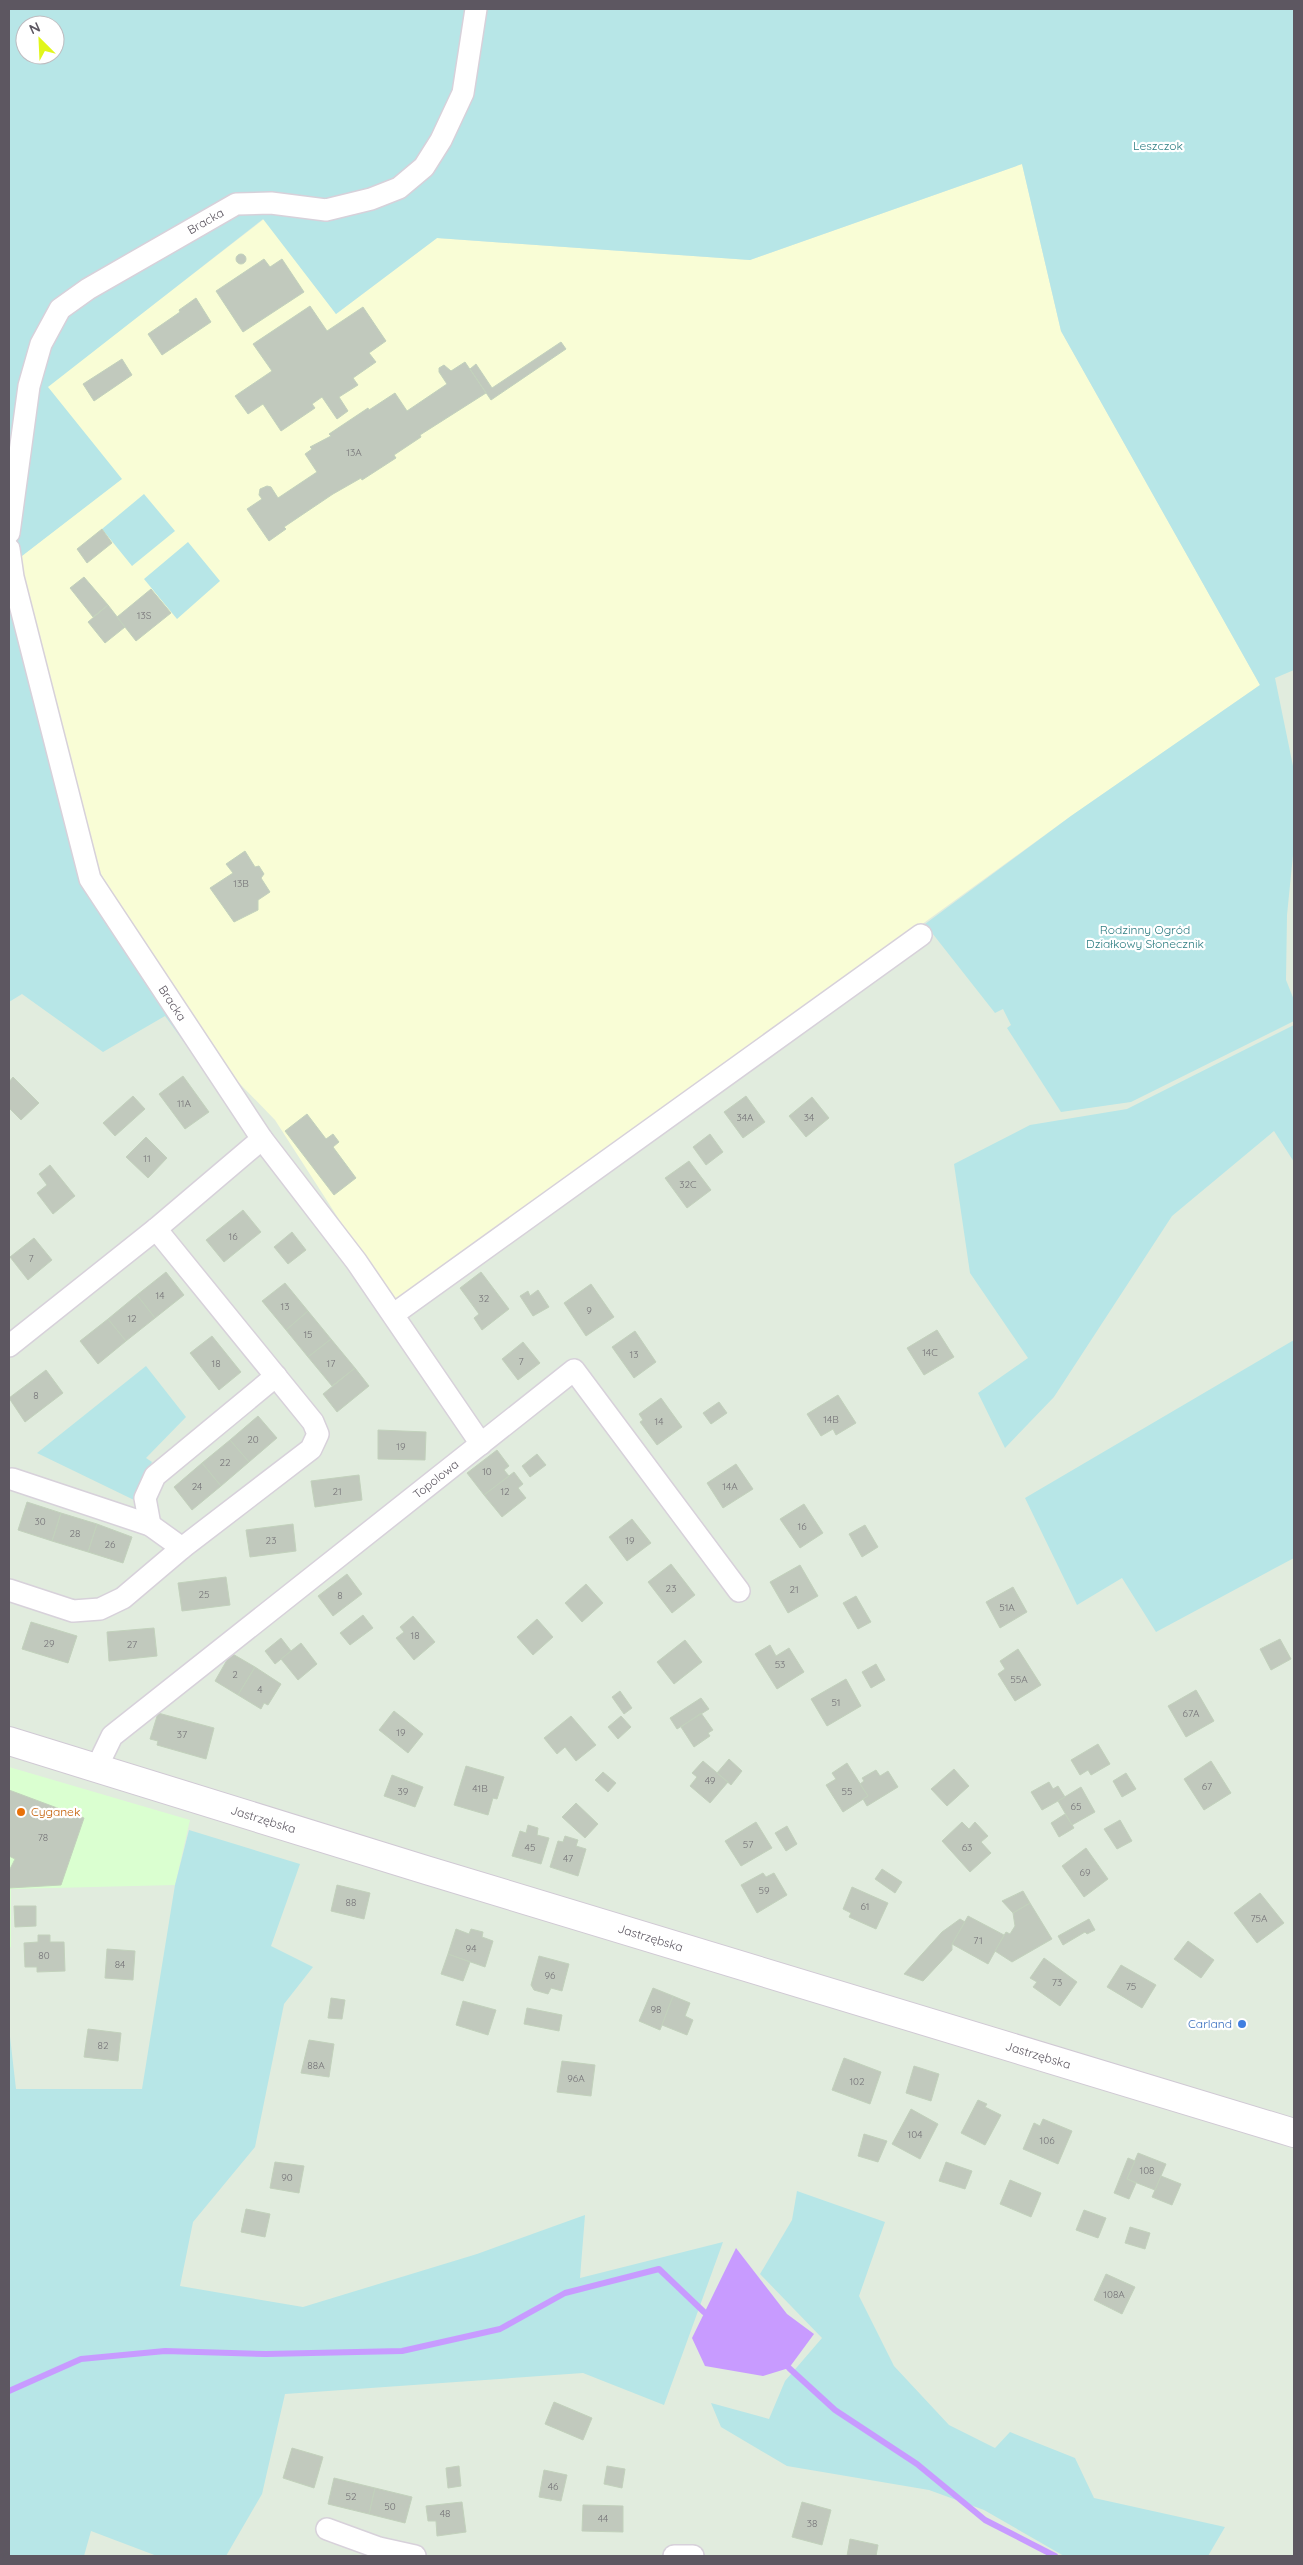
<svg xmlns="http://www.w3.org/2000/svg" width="1303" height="2565" viewBox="0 0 1303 2565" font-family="Quicksand,sans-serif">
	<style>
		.commercial { fill: #daffd0 }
		.medical { fill: #f9fdd6 }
		.green { fill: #b7e6e7; fill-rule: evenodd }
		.water { fill: #c89bff }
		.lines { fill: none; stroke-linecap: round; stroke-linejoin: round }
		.stream { stroke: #c89bff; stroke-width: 6 }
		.building { fill: #c1c9bd; stroke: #c2d1bc }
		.minor-casing { stroke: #d7d1da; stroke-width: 24 }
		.secondary-casing { stroke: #d0c9d4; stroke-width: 30 }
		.minor { stroke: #fff; stroke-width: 21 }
		.secondary { stroke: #fff; stroke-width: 28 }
		.food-dot { fill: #e8710a; stroke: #fff; stroke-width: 2 }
		.shop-dot { fill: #3f7fe0; stroke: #fff; stroke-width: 2 }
		.labels { text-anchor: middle; stroke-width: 4.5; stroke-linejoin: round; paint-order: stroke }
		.number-label { font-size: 10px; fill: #767478 }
		.park-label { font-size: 12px; fill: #2d7d82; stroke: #fff }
		.street-label { font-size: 12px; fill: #5d5761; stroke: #fff }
		.food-label { font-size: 12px; fill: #c56008; stroke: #fff; text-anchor: start }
		.shop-label { font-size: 12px; fill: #366cbe; stroke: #fff; text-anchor: end }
	</style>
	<rect width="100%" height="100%" fill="#e1ecde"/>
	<path class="commercial" d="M9 1767 190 1820 175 1885 11 1889V1947L9 1948Z"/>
	<path class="medical" d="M1022 164 1061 331 1260 685 1071 816 403 1301 391 1300 275 1120 210 1053 86 850 18 559 121 479 47 387 264 219 336 314 437 238 750 260Z"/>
	<path class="green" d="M9 9H1294V670L1275 678 1294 771V845L1287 915 1286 980 1294 1000V1021L1131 1102 1061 1112 1007 1028 1011 1025 1003 1009 995 1013 925 924 1071 816 1260 685 1061 331 1022 164 750 260 437 238 336 314 263 219 48 387 122 479 18 559 86 850 204 1041 213 1082 165 1016 103 1052 22 994 9 1002ZM25 25H55V55H25Z
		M144 494 175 531 132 566 102 529Z
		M188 542 220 581 177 619 144 579Z
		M1294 1025V1162L1274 1131 1172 1216 1054 1397 1005 1448 978 1393 1028 1358 970 1273 954 1164 1030 1125 1127 1109Z
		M1294 1340V1558L1156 1632 1122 1578 1077 1605 1025 1498Z
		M146 1366 186 1417 146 1458 152 1462 134 1500 37 1453Z
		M189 1830 300 1864 271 1946 313 1967 284 2004 255 2147 193 2222 180 2286 303 2307 477 2254 585 2215 580 2278 723 2242 664 2405 583 2373 285 2394 262 2494 226 2556H157L91 2531 84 2556H9V2028L16 2089H142L175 1885Z
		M797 2191 885 2222 859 2296 894 2366 949 2425 995 2448 1010 2432 1075 2458 1094 2498 1225 2527 1208 2556H1064L984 2510 929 2490 787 2466 721 2427 711 2403 769 2419 785 2381 822 2338 760 2274 792 2220Z"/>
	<path class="water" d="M736 2248 787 2314 814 2334 789 2368 763 2376 705 2366 692 2338Z"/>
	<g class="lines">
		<path class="stream" d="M789 2368 835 2410 917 2464 985 2520 1055 2556
			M9 2391 81 2359 165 2351 266 2354 402 2351 500 2329 565 2293 659 2269 704 2312"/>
	</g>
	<path class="building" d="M236 259a5 5 0 1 1 10 0a5 5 0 1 1-10 0Z
		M264 259 270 267 282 259 304 292 243 332 216 291Z
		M196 298 211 322 162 355 148 334 180 312 179 310Z
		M310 306 327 331 363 307 386 341 369 353 376 362 353 378 358 385 339 397 348 411 337 419 322 397 312 404 315 408 281 431 263 404 248 414 235 396 272 371 253 344Z
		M561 342 566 349 491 400 470 369 476 364 492 388Z
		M122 359 132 375 94 401 83 384Z
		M465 362 486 393 420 435 421 437 394 455 396 458 362 480 361 478 333 494 284 527 286 529 269 541 247 509 262 499 259 495 260 489 267 486 271 487 278 498 317 472 305 454 312 449 310 447 331 436 329 434 368 408 369 410 395 393 407 411 447 384 439 372V368L444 365 451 371Z
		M102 529 112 543 87 563 77 549Z
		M84 577 108 605 93 617 70 588Z
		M151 589 171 613 136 641 117 617Z
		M108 605 125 627 105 643 88 622Z
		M245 851 255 867 259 866 264 874 261 878 270 892 258 900V910L234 922 210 888 233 873 226 864Z
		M183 1076 209 1112 185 1129 159 1094Z
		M13 1077 39 1103 21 1120 9 1108V1082Z
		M133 1096 145 1109 115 1136 103 1123Z
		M746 1096 765 1122 743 1138 724 1112Z
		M812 1097 829 1118 806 1137 789 1116Z
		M307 1114 326 1139 333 1134 339 1142 333 1147 356 1178 334 1195 285 1131Z
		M710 1134 723 1152 706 1165 693 1147Z
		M146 1137 167 1158 148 1178 126 1157Z
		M689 1161 711 1190 687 1208 665 1178Z
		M50 1165 75 1196 53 1214 37 1193 47 1185 39 1174Z
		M243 1210 261 1232 224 1262 206 1240Z
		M292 1232 306 1250 288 1264 274 1247Z
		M34 1238 52 1260 28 1280 10 1257Z
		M166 1272 184 1295 155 1318 137 1295Z
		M481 1272 509 1309 482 1330 474 1318 479 1314 460 1288Z
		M285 1283 308 1311 286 1330 262 1301Z
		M591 1284 614 1317 586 1336 564 1303Z
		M538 1290 549 1307 533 1316 520 1296 528 1291 530 1296Z
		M137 1295 155 1318 126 1341 108 1319Z
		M308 1311 331 1339 308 1357 286 1330Z
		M108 1319 126 1341 98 1364 80 1341Z
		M937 1330 954 1357 924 1375 907 1348Z
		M635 1331 656 1362 634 1378 612 1347Z
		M212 1336 241 1372 219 1390 190 1353Z
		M331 1339 355 1368 332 1386 308 1357Z
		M523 1342 540 1363 518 1380 502 1359Z
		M355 1368 369 1386 337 1412 323 1394Z
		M46 1370 63 1393 25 1422 9 1398Z
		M838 1395 856 1423 836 1435 833 1429 821 1436 807 1414Z
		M661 1398 682 1427 657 1445 640 1422 643 1420 639 1414Z
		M719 1402 727 1413 711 1424 703 1413Z
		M258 1416 277 1438 249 1462 230 1440Z
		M378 1430 426 1432 425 1460 378 1459Z
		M230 1440 249 1462 221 1486 202 1463Z
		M497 1450 509 1466 504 1470 509 1476 484 1495 467 1473Z
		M537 1454 546 1465 530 1477 522 1466Z
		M202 1463 221 1486 192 1510 174 1487Z
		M736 1464 753 1489 723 1508 707 1483Z
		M514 1472 523 1484 518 1488 526 1498 502 1517 484 1495Z
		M359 1475 362 1500 315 1507 311 1481Z
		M27 1502 61 1513 52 1541 18 1530Z
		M804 1504 823 1533 800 1548 780 1519Z
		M61 1513 97 1524 88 1552 52 1541Z
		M632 1519 651 1543 627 1561 609 1537Z
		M97 1524 132 1537 123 1563 88 1552Z
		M293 1524 296 1551 250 1557 246 1530Z
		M865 1525 878 1547 862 1557 849 1534Z
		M671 1564 695 1595 672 1613 648 1582Z
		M800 1565 818 1596 788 1613 770 1582Z
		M347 1574 362 1594 333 1616 318 1596Z
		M226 1577 230 1605 182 1611 178 1583Z
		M586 1584 603 1603 582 1622 565 1603Z
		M1013 1587 1027 1612 1000 1628 986 1602Z
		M856 1596 871 1622 858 1629 843 1603Z
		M363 1615 373 1628 350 1645 340 1633Z
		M413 1616 435 1642 414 1660 396 1638 404 1632 400 1627Z
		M537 1619 553 1637 533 1655 517 1637Z
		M31 1622 77 1636 68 1663 22 1649Z
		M154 1628 157 1656 109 1661 107 1632Z
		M281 1638 291 1651 275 1664 265 1651Z
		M1280 1639 1291 1659 1271 1670 1260 1649Z
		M685 1640 702 1662 674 1684 657 1662Z
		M301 1643 317 1664 298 1680 281 1659Z
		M770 1645 776 1656 789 1648 804 1672 777 1689 755 1654Z
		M1018 1649 1041 1685 1015 1701 998 1674 1005 1669 1000 1661Z
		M231 1653 255 1667 238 1695 215 1681Z
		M876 1664 885 1680 871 1688 862 1672Z
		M255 1667 281 1684 268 1705 264 1703 261 1709 238 1695Z
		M846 1679 861 1706 827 1726 811 1699Z
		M1196 1690 1214 1721 1186 1737 1168 1706Z
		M620 1691 632 1708 624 1714 612 1697Z
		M701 1698 709 1709 677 1729 670 1718Z
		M394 1711 423 1734 408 1753 379 1730Z
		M158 1713 214 1728 206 1759 157 1745 158 1741 150 1739Z
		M701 1713 713 1730 708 1733 710 1736 694 1747 681 1727Z
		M571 1716 596 1745 576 1761 565 1747 557 1754 544 1738Z
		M621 1716 631 1727 618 1739 608 1727Z
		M1098 1744 1110 1764 1091 1775 1088 1770 1080 1775 1071 1760Z
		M729 1759 742 1771 731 1785 717 1773Z
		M703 1761 728 1782 710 1803 690 1786 697 1777 692 1773Z
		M1211 1761 1231 1793 1204 1810 1184 1779Z
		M847 1763 868 1796 843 1812 826 1785 836 1779 832 1773Z
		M466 1766 504 1777 497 1799 493 1798 488 1815 454 1805Z
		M954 1769 969 1786 947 1806 931 1789Z
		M876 1770 880 1776 888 1771 898 1787 867 1806 863 1799 868 1796 860 1784 864 1781 862 1778Z
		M603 1772 616 1783 608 1792 595 1780Z
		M1126 1773 1136 1789 1122 1797 1113 1781Z
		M392 1775 423 1787 415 1807 384 1796Z
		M1049 1782 1053 1789 1058 1786 1065 1797 1042 1810 1031 1792Z
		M1081 1787 1095 1812 1072 1825 1058 1801Z
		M9 1790 84 1818 61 1885 9 1888V1871L15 1859 9 1856Z
		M576 1803 598 1824 585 1838 562 1817Z
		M1065 1814 1074 1828 1059 1837 1051 1823Z
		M1120 1820 1132 1841 1117 1849 1104 1829Z
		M756 1822 772 1848 741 1866 725 1841Z
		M962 1822 969 1829 975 1822 988 1836 981 1842 991 1853 970 1872 942 1841Z
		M528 1825 538 1828 537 1835 549 1838 541 1864 512 1856 520 1831 526 1833Z
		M787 1826 797 1844 786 1851 775 1833Z
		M565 1836 578 1840 576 1846 586 1849 578 1876 550 1867 558 1841 563 1842Z
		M1086 1848 1108 1879 1084 1897 1062 1866Z
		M882 1869 902 1882 895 1893 875 1879Z
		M763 1873 766 1877 774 1873 787 1895 757 1913 741 1885Z
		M337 1885 370 1893 364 1919 331 1911Z
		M852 1887 888 1903 876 1929 849 1917 851 1913 843 1909Z
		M1023 1891 1030 1903 1013 1913 1002 1901Z
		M1260 1893 1284 1923 1257 1943 1234 1913Z
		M1030 1903 1052 1939 1012 1962 995 1951 1006 1932 1010 1934 1015 1926 1013 1913Z
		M14 1906H36V1926L15 1927Z
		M968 1916 1004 1935 988 1964 952 1944Z
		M960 1919 965 1922 952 1944V1950L923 1981 904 1974 942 1932Z
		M1089 1919 1095 1930 1087 1934 1085 1932 1063 1945 1058 1936Z
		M456 1929 469 1934 471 1929 483 1932 482 1937 493 1941 485 1967 448 1954Z
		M38 1935H50V1942H64L65 1971 37 1972V1967H25L24 1943 38 1942Z
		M1188 1941 1214 1960 1201 1978 1174 1959Z
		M107 1949 135 1951 133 1980 105 1978Z
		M448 1954 470 1962 463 1981 441 1974Z
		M539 1956 569 1964 562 1991 551 1988 548 1994 534 1990 531 1985Z
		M1044 1958 1077 1982 1060 2006 1033 1987 1037 1982 1030 1978Z
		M1121 1965 1156 1985 1142 2008 1107 1987Z
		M653 1988 673 1996 660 2030 639 2021Z
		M673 1996 690 2003 685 2016 693 2020 687 2035 662 2025Z
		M331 1998 345 2000 342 2019 328 2018Z
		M463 2001 496 2010 488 2035 456 2025Z
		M527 2008 562 2015 559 2031 524 2024Z
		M88 2029 121 2033 118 2061 84 2057Z
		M309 2040 334 2044 329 2077 301 2073Z
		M844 2058 881 2072 870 2104 832 2090Z
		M562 2061 595 2065 591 2096 557 2092Z
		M914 2066 939 2074 931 2101 906 2093Z
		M978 2100 987 2104 985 2107 1001 2115 985 2145 961 2133Z
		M911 2109 938 2124 920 2159 892 2144Z
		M1043 2119 1072 2131 1058 2164 1023 2149 1034 2123 1040 2126Z
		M864 2134 887 2141 878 2162 858 2156Z
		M1138 2153 1166 2164 1155 2190 1127 2179Z
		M1128 2158 1135 2161 1127 2179 1136 2183 1129 2199 1114 2193Z
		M275 2162 304 2166 299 2193 270 2188Z
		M946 2162 972 2171 965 2189 939 2181Z
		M1161 2176 1181 2184 1172 2205 1152 2197Z
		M1010 2180 1041 2193 1031 2217 1000 2204Z
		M246 2209 270 2214 265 2237 241 2232Z
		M1084 2210 1106 2218 1098 2238 1076 2230Z
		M1130 2227 1150 2233 1145 2249 1125 2243Z
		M1106 2274 1135 2287 1122 2314 1094 2300Z
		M554 2402 592 2418 583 2440 545 2424Z
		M292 2448 323 2457 314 2488 283 2478Z
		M459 2466 461 2486 448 2488 446 2468Z
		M607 2466 625 2469 622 2488 604 2484Z
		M544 2470 567 2475 561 2501 539 2497Z
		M334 2478 375 2488 369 2514 328 2504Z
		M375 2488 412 2497 405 2523 369 2514Z
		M462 2502 466 2532 437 2536 436 2521H428L426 2506Z
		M802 2502 831 2510 822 2545 792 2537Z
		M583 2505 623 2506V2532L582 2531Z
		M850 2539 878 2545 876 2556H847Z"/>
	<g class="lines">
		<g class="minor-casing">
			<g id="minor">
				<path id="s1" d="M9 533 29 386 41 344 60 309 88 289 236 204 271 203 326 210 371 199 399 188 424 167 441 140 463 93 476 9"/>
				<path id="s2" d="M9 549 13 577 90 879 262 1139 156 1229 9 1346"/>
				<path d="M262 1139 356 1261 481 1444"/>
				<path d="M394 1314 921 935"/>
				<path d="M12 1479 150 1525 182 1548"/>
				<path d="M150 1525 145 1498 155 1476 276 1376"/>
				<path d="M9 1590 73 1611 100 1609 123 1598 182 1548 311 1449 318 1434 313 1422 156 1229"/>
				<path id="s3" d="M96 1769 112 1736 574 1370 739 1591"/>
				<path d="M327 2529 379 2548 415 2556"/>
				<path d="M674 2556H693"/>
			</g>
		</g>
		<g class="secondary-casing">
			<g id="secondary">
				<path id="s4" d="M9 1741 426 1870 1294 2133"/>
			</g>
		</g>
		<use href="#minor" class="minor"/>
		<use href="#secondary" class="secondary"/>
	</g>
	<circle class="food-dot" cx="21" cy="1812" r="5"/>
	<circle class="shop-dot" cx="1242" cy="2024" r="5"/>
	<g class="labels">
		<g class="number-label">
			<text x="354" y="456">13A</text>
			<text x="144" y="619">13S</text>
			<text x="241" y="887">13B</text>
			<text x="184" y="1107">11A</text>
			<text x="745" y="1121">34A</text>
			<text x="809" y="1121">34</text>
			<text x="147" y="1162">11</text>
			<text x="688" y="1188">32C</text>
			<text x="233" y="1240">16</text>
			<text x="31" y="1262">7</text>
			<text x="160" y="1299">14</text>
			<text x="484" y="1302">32</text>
			<text x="285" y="1310">13</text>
			<text x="589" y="1314">9</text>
			<text x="132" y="1322">12</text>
			<text x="308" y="1338">15</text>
			<text x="930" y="1356">14C</text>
			<text x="634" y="1358">13</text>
			<text x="521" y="1365">7</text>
			<text x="216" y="1367">18</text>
			<text x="331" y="1367">17</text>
			<text x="36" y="1399">8</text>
			<text x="831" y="1423">14B</text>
			<text x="659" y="1425">14</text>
			<text x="253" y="1443">20</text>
			<text x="401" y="1450">19</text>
			<text x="225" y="1466">22</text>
			<text x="487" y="1475">10</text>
			<text x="197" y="1490">24</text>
			<text x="730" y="1490">14A</text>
			<text x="337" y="1495">21</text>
			<text x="505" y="1495">12</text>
			<text x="40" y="1525">30</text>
			<text x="802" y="1530">16</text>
			<text x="75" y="1537">28</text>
			<text x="271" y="1544">23</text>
			<text x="630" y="1544">19</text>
			<text x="110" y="1548">26</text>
			<text x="671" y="1592">23</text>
			<text x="794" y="1593">21</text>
			<text x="204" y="1598">25</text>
			<text x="340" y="1599">8</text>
			<text x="1007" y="1611">51A</text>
			<text x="415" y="1639">18</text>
			<text x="49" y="1647">29</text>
			<text x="132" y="1648">27</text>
			<text x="780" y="1668">53</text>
			<text x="235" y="1678">2</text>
			<text x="1019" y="1683">55A</text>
			<text x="260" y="1693">4</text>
			<text x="836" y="1706">51</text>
			<text x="1191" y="1717">67A</text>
			<text x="401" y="1736">19</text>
			<text x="182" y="1738">37</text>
			<text x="710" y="1784">49</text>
			<text x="1207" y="1790">67</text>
			<text x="480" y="1792">41B</text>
			<text x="403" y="1795">39</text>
			<text x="847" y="1795">55</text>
			<text x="1076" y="1810">65</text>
			<text x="43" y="1841">78</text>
			<text x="748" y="1848">57</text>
			<text x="530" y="1851">45</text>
			<text x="967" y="1851">63</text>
			<text x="568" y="1862">47</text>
			<text x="1085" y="1876">69</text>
			<text x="764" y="1894">59</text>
			<text x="351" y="1906">88</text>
			<text x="865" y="1910">61</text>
			<text x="1259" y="1922">75A</text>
			<text x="978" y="1944">71</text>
			<text x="471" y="1952">94</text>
			<text x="44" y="1959">80</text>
			<text x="120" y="1968">84</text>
			<text x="550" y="1979">96</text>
			<text x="1057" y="1986">73</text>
			<text x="1131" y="1990">75</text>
			<text x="656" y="2013">98</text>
			<text x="103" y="2049">82</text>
			<text x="316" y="2069">88A</text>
			<text x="576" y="2082">96A</text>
			<text x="857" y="2085">102</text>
			<text x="915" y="2138">104</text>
			<text x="1047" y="2144">106</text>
			<text x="1147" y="2174">108</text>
			<text x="287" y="2181">90</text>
			<text x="1114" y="2298">108A</text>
			<text x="553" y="2490">46</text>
			<text x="351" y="2500">52</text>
			<text x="390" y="2510">50</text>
			<text x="445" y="2517">48</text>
			<text x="603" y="2522">44</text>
			<text x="812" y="2527">38</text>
		</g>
		<g class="park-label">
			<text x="1158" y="150">Leszczok</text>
			<text x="1145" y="934">Rodzinny Ogród<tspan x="1145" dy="14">Działkowy Słonecznik</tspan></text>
		</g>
		<g class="street-label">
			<text dy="4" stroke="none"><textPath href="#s1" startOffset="402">Bracka</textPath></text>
			<text dy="4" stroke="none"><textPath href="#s2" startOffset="489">Bracka</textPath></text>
			<text dy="4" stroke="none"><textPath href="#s3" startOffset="450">Topolowa</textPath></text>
			<text dy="4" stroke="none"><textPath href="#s4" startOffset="266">Jastrzębska</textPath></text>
			<text dy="4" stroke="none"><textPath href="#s4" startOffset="671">Jastrzębska</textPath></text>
			<text dy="4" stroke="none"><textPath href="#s4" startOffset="1076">Jastrzębska</textPath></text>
		</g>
		<g class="food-label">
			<text x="31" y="1816">Cyganek</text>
		</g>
		<g class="shop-label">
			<text x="1232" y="2028">Carland</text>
		</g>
	</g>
	<rect width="1303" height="2565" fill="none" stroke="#5d5761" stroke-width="20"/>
	<g transform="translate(40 40) rotate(336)"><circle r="24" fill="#ffffff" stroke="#bebcc0"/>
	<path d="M0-4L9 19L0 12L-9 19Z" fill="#e1f61a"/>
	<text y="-8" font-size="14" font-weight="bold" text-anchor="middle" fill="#5d5761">N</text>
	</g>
</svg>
